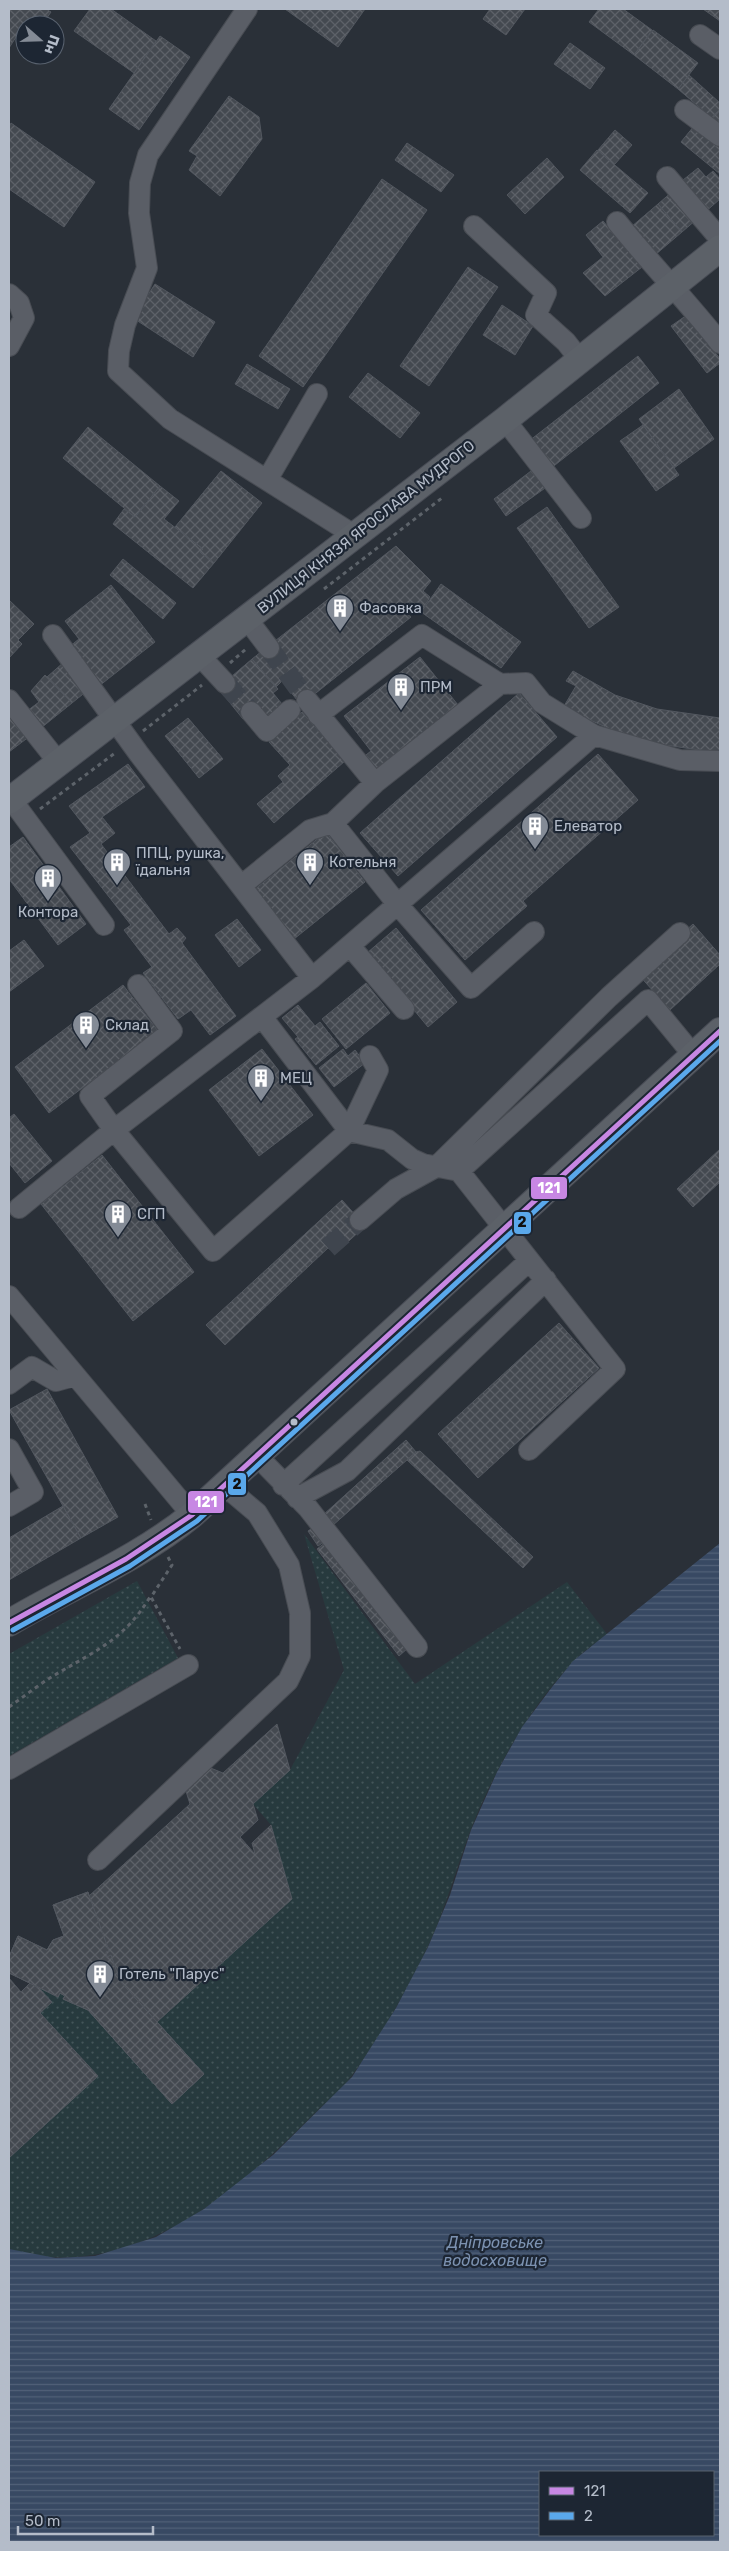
<svg xmlns="http://www.w3.org/2000/svg" width="729" height="2551" viewBox="0 0 729 2551" font-family="Rubik,sans-serif">
	<style>
		.grass { fill: url(#grass-dots) }
		.water { fill: url(#water-rules); fill-rule: evenodd }
		.building { fill: url(#building-cross-hatch); stroke: #52575f }
		.lines { fill: none; stroke-linecap: round; stroke-linejoin: round }
		.minor-tunnel { stroke: #3f454e; stroke-width: 20; stroke-dasharray: 20 10; stroke-linecap: butt }
		.minor-casing { stroke: #484c53; stroke-width: 22 }
		.major-casing { stroke: #484c55; stroke-width: 28 }
		.path { stroke: #5d636a; stroke-width: 3; stroke-dasharray: 4 4; stroke-linecap: butt }
		.minor { stroke: #5a5e66; stroke-width: 20 }
		.major { stroke: #5c6168; stroke-width: 26 }
		.bus-1-casing { stroke: #1d2633; stroke-width: 9 }
		.bus-2-casing { stroke: #1d2633; stroke-width: 9 }
		.bus-1 { stroke: #c787e3; stroke-width: 5 }
		.bus-2 { stroke: #5aa8eb; stroke-width: 5 }
		.bus-dot { fill: #b4bcc9; stroke: #1d2633; stroke-width: 2 }
		.labels { text-anchor: middle; stroke-width: 4.5; stroke-linejoin: round; paint-order: stroke }
		.street-label { font-size: 15px; fill: #b4bcc9; stroke: #1d2633 }
		.poi-label { font-size: 15px; fill: #b4bcc9; stroke: #1d2633; text-anchor: start }
		.water-label { font-size: 16px; font-style: italic; fill: #7c92b1; stroke: #1d2633 }
		.line-badge { stroke: #1d2633; stroke-width: 2 }
		.badge-label { font-size: 14px; text-anchor: middle; font-weight: bold; fill: #fff }
		.pale-badge-label { font-size: 14px; text-anchor: middle; font-weight: bold; fill: #111 }
	</style>
	<defs>
		<pattern id="grass-dots" width="8" height="8" patternUnits="userSpaceOnUse" patternTransform="scale(1.25)"><rect width="8" height="8" fill="#273a3e"/><path d="M2 2h.1M6 6h.1" fill="none" stroke="#445559" stroke-width="1.8" stroke-linecap="round"/></pattern>
		<pattern id="water-rules" width="6" height="5" patternUnits="userSpaceOnUse" patternTransform="scale(1.25)"><rect width="6" height="5" fill="#384963"/><path d="M0 2.5h6" fill="none" stroke="#526178"/></pattern>
		<pattern id="building-cross-hatch" width="8" height="8" patternUnits="userSpaceOnUse" patternTransform="scale(1.25)"><rect width="8" height="8" fill="#444950"/><path d="M0 0l8 8M0 8l8-8" fill="none" stroke="#5d6168"/></pattern>
	</defs>
	<rect width="100%" height="100%" fill="#2a3038"/>
	<path class="grass" d="M304 1534 415 1684 567 1582 607 1634C596 1643 582 1652 572 1663 527 1711 495 1769 471 1829 456 1868 446 1908 428 1946 407 1991 382 2034 353 2074 344 2088 329 2099 317 2111 277 2151 235 2191 186 2220 133 2251 69 2269 9 2249V2158L98 2076 40 2013 52 2002 38 1987 58 1997 60 1993 65 1996 63 1999 88 2010 172 2103 204 2074 157 2022 292 1899 271 1825 253 1804 290 1770 344 1670Z
		M137 1581 178 1658 9 1756V1654Z"/>
	<path class="water" d="M720 1543V2542H9V2249L56 2258 95 2256 156 2237 204 2209 273 2155 352 2077 396 2008 428 1947 450 1895 471 1830 497 1772 522 1727 552 1687 573 1661ZM540 2472H713V2535H540Z"/>
	<path class="building" d="M9 9H46L51 12 42 25H25V39L18 34 9 48Z
		M90 9H111L156 41 134 73 74 31Z
		M285 9H365L338 47Z
		M490 9H525L506 35 483 19Z
		M599 9H623L652 30 634 55 589 22Z
		M703 9H720V21Z
		M653 30 698 63 678 89 634 55Z
		M160 36 190 57 139 130 109 109Z
		M570 43 605 68 590 89 554 64Z
		M689 75 720 103V109L712 118 678 89Z
		M229 96 259 117 262 139 220 196 189 170 197 156 189 151Z
		M720 109V126L712 118Z
		M11 123 95 182 64 227 9 189V127Z
		M694 126 720 147V174L681 142Z
		M615 130 632 145 614 165 598 150Z
		M407 143 454 175 441 192 395 160Z
		M597 150 648 193 630 213 580 170Z
		M547 158 564 177 525 214 507 195Z
		M698 168 706 177 713 171 720 179V199L704 213 688 193 691 190 683 180Z
		M382 179 427 210 303 387 259 356Z
		M673 191 697 219 682 232 658 204Z
		M658 204 682 232 655 255 631 227Z
		M603 221 642 267 605 296 583 273 603 257 586 235Z
		M468 267 498 287 429 386 400 366Z
		M155 284 215 322 193 357 133 318Z
		M502 305 533 326 515 355 483 335Z
		M687 315 720 359V363L707 373 671 326Z
		M638 356 659 383 550 469 529 441Z
		M247 364 290 389 278 409 235 384Z
		M368 373 420 413 400 438 349 397Z
		M679 389 714 439 674 468 639 419Z
		M643 425 679 475 656 491 620 441Z
		M88 427 160 486 135 517 63 458Z
		M535 468 548 486 506 516 494 499Z
		M221 471 262 503 214 563 200 552 203 549 175 527Z
		M160 486 179 501 164 519 203 549 200 552 214 563 193 588 113 524 124 509 135 517Z
		M547 507 619 607 589 628 517 528Z
		M396 546 431 581 423 591 430 597 421 612 416 607 407 614 411 617 301 705 282 681 276 687 252 659Z
		M123 559 176 603 163 619 110 575Z
		M441 584 521 642 501 668 421 612Z
		M111 585 155 642 99 686 69 647 79 639 65 621Z
		M9 600 34 624 18 640 22 644 9 658Z
		M420 657 458 705 377 769 366 755 371 751 344 716Z
		M252 659 278 689 273 693 282 704 266 717 257 707 243 719 218 688Z
		M64 662 88 690 72 703 47 677Z
		M573 671 615 695 657 709 720 718V753L658 744 619 733 581 716 564 706 576 686 566 681Z
		M45 675 72 703 41 728 27 711 39 702 31 691Z
		M519 693 557 737 398 876 360 833Z
		M9 709 30 736 9 752Z
		M302 712 345 761 274 823 257 804 283 782 278 776 290 765 269 742Z
		M188 718 223 759 199 778 165 736Z
		M598 754 638 800 523 901 527 906 465 960 421 910Z
		M128 764 145 787 102 817 115 833 101 844 169 934 177 928 186 938 182 943 236 1016 210 1035 191 1010 178 1019 143 973 152 967 124 930 131 925 70 847 90 833 69 806Z
		M326 832 365 882 294 939 254 890Z
		M23 837 86 924 58 945 9 879V847Z
		M237 919 261 950 239 967 215 935Z
		M693 924 720 955V964L670 1010 638 974Z
		M396 928 457 1002 428 1027 367 953Z
		M24 940 44 966 9 992V951Z
		M366 983 390 1013 346 1049 322 1019Z
		M123 985 158 1031 49 1113 15 1067Z
		M298 1005 315 1026 320 1022 339 1046 316 1065 295 1039 298 1037 282 1018Z
		M262 1049 313 1115 259 1156 209 1090Z
		M343 1049 348 1056 355 1050 365 1063 334 1087 319 1068Z
		M14 1114 52 1161 25 1183 9 1163V1118Z
		M720 1149V1182L693 1207 677 1189Z
		M102 1155 194 1272 133 1321 41 1204Z
		M342 1200 365 1226 336 1253 328 1248 225 1345 206 1325Z
		M559 1323 599 1368 478 1478 438 1434Z
		M47 1389 118 1517 81 1538 9 1410Z
		M406 1440 416 1452 332 1526 323 1515Z
		M420 1451 533 1557 523 1568 407 1460 416 1452Z
		M63 1506 81 1538 9 1580V1538Z
		M314 1527 324 1542 318 1546 308 1531Z
		M326 1542 408 1648 399 1656 317 1549Z
		M277 1724 290 1770 253 1804 258 1820 240 1837 255 1854 252 1843 271 1825 292 1899 157 2022 204 2074 172 2104 88 2010 63 1999 65 1996 60 1993 58 1997 38 1987 52 2002 40 2013 98 2076 9 2158V1978L21 1992 30 1983 9 1973V1957L18 1936 47 1950 53 1940 64 1936 53 1905 88 1892 89 1896 190 1804 185 1788 208 1767 223 1773Z
		M88 1892 109 1951 106 1952 107 1957 111 1955 120 1981 204 2074 172 2104 88 2010 63 1999 65 1996 60 1993 58 1997 9 1973V1957L18 1936 47 1950 53 1940 64 1936 53 1905Z"/>
	<g class="lines">
		<path class="minor-tunnel" d="M269 648 307 700
			M225 683 251 712
			M328 1248 360 1220"/>
		<g class="minor-casing">
			<path id="minor" d="M247 9 148 155 140 183 139 213 147 268 125 325 119 351 118 371 170 419 354 535
				M700 35 720 49
				M685 110 720 136
				M667 177 720 239
				M617 222C651 264 687 301 720 343
				M474 226 546 293 536 315 566 342 580 360
				M9 294 19 303 24 318 9 346
				M505 420 581 518
				M267 480 317 394
				M247 619 269 648
				M53 635 139 754 312 978
				M200 656 225 683
				M9 700 59 763
				M307 700 375 783
				M251 712 267 731 290 710
				M318 715 422 635 500 684
				M11 799 104 925
				M333 823 398 905 471 988 534 932
				M241 886 310 830 333 823 375 783 500 684 526 683 542 703 594 735 680 760 720 761
				M350 946 404 1009
				M138 985 172 1031 90 1096 114 1130 213 1251 349 1131 378 1070 370 1056
				M262 1017 349 1131 388 1140 412 1159 423 1164 459 1171 615 1369 529 1450
				M459 1171 648 1000 694 1056
				M19 1208 114 1130 312 978 594 735
				M360 1220 396 1189 436 1167 609 997 680 933
				M9 1296 192 1515
				M9 1384 32 1367 56 1381 74 1376
				M9 1449 33 1492 9 1506
				M258 1457 308 1508 417 1647
				M283 1485 529 1261
				M297 1498 347 1471 546 1280
				M9 1769 188 1665
				M98 1860 288 1681 300 1656V1613L289 1565 257 1513 225 1486"/>
		</g>
		<g class="major-casing">
			<path id="major" d="M9 801 505 420 720 248
				M9 1623C69 1587 137 1560 192 1515L720 1031"/>
		</g>
		<path class="path" d="M324 589 442 498
			M230 663 246 649
			M143 731 202 685
			M40 809 115 753
			M145 1504 151 1520
			M168 1557 172 1565 151 1597 180 1649
			M9 1707C26 1695 42 1682 60 1672 99 1649 125 1638 150 1597"/>
		<use href="#minor" class="minor"/>
		<use href="#major" class="major"/>
		<g class="bus-1-casing">
			<path id="bus-1" d="M9 1623 126 1559 192 1515 720 1031"/>
		</g>
		<g class="bus-2-casing">
			<path id="bus-2" d="M13 1630 130 1566 197 1521 720 1041"/>
		</g>
		<use href="#bus-1" class="bus-1"/>
		<use href="#bus-2" class="bus-2"/>
	</g>
	<defs>
		<g id="building-pin" transform="scale(1.4375)"><path d="M0 17L-7.5 6A9.5 9.5 0 1 1 7.5 6Z" fill="#848b96" stroke="#1d2633"/><path d="M-4-6H4V6H1V3H-1V6H-4ZM-2.5-4.3h1.7v1.8h-1.7ZM.8-4.3h1.7v1.8H.8ZM-2.5-1h1.7V.8h-1.7ZM.8-1h1.7V.8H.8Z" fill="#fff"/></g>
	</defs>
	<g fill-rule="evenodd">
		<use href="#building-pin" x="340" y="608"/>
		<use href="#building-pin" x="401" y="687"/>
		<use href="#building-pin" x="535" y="826"/>
		<use href="#building-pin" x="117" y="862"/>
		<use href="#building-pin" x="310" y="862"/>
		<use href="#building-pin" x="48" y="878"/>
		<use href="#building-pin" x="86" y="1025"/>
		<use href="#building-pin" x="261" y="1078"/>
		<use href="#building-pin" x="118" y="1214"/>
		<use href="#building-pin" x="100" y="1974"/>
	</g>
	<circle class="bus-dot" cx="294" cy="1422" r="4.5"/>
	<g class="labels">
		<g class="street-label">
			<text transform="translate(366 527) rotate(-38)" y="5">ВУЛИЦЯ КНЯЗЯ ЯРОСЛАВА МУДРОГО</text>
		</g>
		<g class="poi-label">
			<text x="359" y="613">Фасовка</text>
			<text x="420" y="692">ПРМ</text>
			<text x="554" y="831">Елеватор</text>
			<text x="136" y="858">ППЦ, рушка,<tspan x="136" dy="17">їдальня</tspan></text>
			<text x="329" y="867">Котельня</text>
			<text x="48" y="917" text-anchor="middle">Контора</text>
			<text x="105" y="1030">Склад</text>
			<text x="280" y="1083">МЕЦ</text>
			<text x="137" y="1219">СГП</text>
			<text x="119" y="1979">Готель "Парус"</text>
		</g>
		<g class="water-label">
			<text x="495" y="2248">Дніпровське<tspan x="495" dy="18">водосховище</tspan></text>
		</g>
	</g>
	<g class="line-badge">
		<rect x="530" y="1176" width="38" height="24" rx="5" fill="#c787e3"/>
		<rect x="513" y="1211" width="19" height="24" rx="5" fill="#5aa8eb"/>
		<rect x="227" y="1472" width="20" height="24" rx="5" fill="#5aa8eb"/>
		<rect x="187" y="1490" width="38" height="24" rx="5" fill="#c787e3"/>
	</g>
	<g class="badge-label">
		<text x="549" y="1193">121</text>
		<text x="206" y="1507">121</text>
	</g>
	<g class="pale-badge-label">
		<text x="522" y="1227">2</text>
		<text x="237" y="1489">2</text>
	</g>
	<rect width="729" height="2551" fill="none" stroke="#b4bcc9" stroke-width="20"/>
	<rect x="539" y="2471" width="175" height="65" fill="#1d2633" stroke="#59626f"/>
	<rect x="549" y="2487" width="25" height="8" fill="#c787e3" stroke="#59626f"/>
	<text x="584" y="2496" font-size="15" fill="#b4bcc9">121</text>
	<rect x="549" y="2512" width="25" height="8" fill="#5aa8eb" stroke="#59626f"/>
	<text x="584" y="2521" font-size="15" fill="#b4bcc9">2</text>
	<g transform="translate(40 40) rotate(110)"><circle r="24" fill="#1d2633" stroke="#59626f"/>
	<path d="M0-4L9 19L0 12L-9 19Z" fill="#848b96"/>
	<text y="-8" font-size="14" font-weight="bold" text-anchor="middle" fill="#b4bcc9">Пн</text>
	</g>
	<path d="M18 2526v8h135v-8" fill="none" stroke="#b4bcc9" stroke-width="2.5"/>
	<text x="25" y="2526" font-size="15" fill="#b4bcc9" stroke="#1d2633" stroke-width="4" paint-order="stroke">50 m</text>
</svg>
